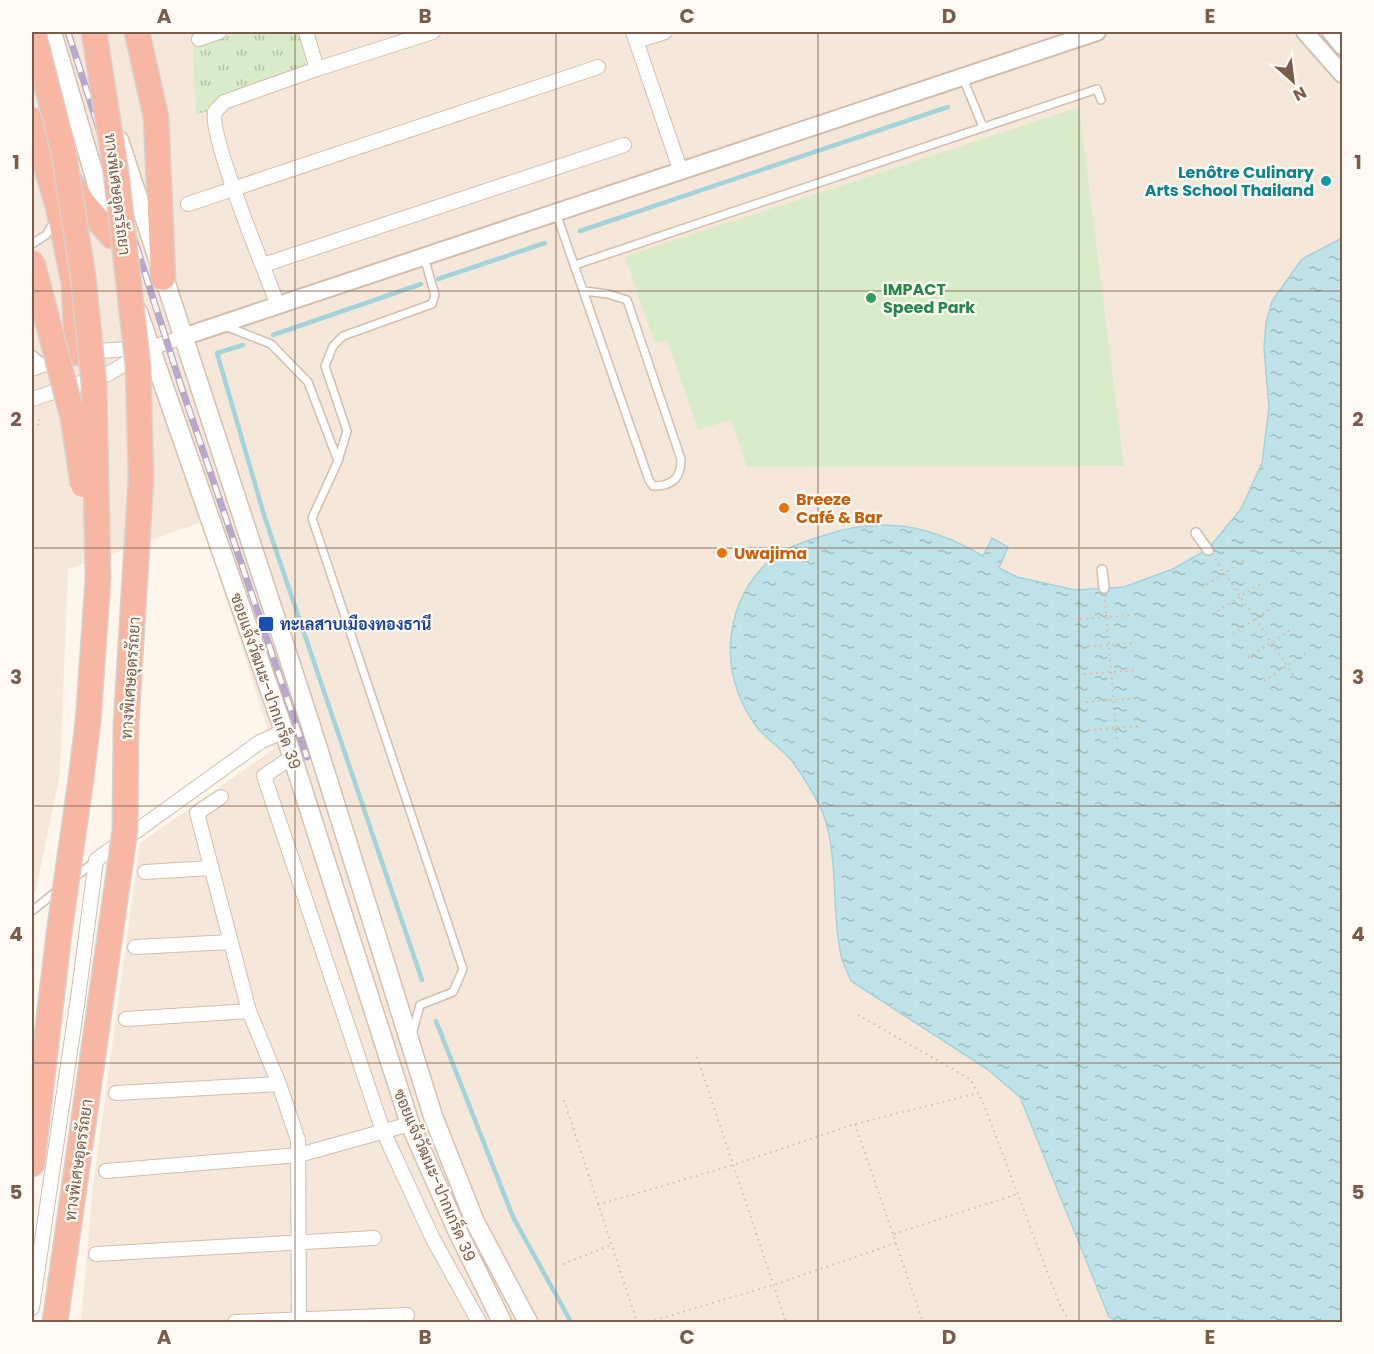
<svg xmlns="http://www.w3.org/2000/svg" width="1374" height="1354" viewBox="0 0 1374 1354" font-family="Poppins,Sarabun,sans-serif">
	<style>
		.residential { fill: #f5e8da }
		.park { fill: url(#park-tufts) }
		.pitch { fill: #d8ecc9 }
		.water { fill: url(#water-ripples); stroke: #a5d3da; stroke-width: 1.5 }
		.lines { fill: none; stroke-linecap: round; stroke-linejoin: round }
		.stream { stroke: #a5d3da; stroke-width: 4.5 }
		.service-casing { stroke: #d1beb0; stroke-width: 10 }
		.pedestrian-casing { stroke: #d1beb0; stroke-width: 12 }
		.minor-casing { stroke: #d1beb0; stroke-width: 16 }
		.tertiary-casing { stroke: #d1beb0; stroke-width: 20 }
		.secondary-casing { stroke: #d6c0b0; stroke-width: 21 }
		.motorway-casing { stroke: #dad1cd; stroke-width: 27 }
		.path { stroke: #d9b8a5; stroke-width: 2; stroke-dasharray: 1.5 4.5; stroke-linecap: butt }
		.service { stroke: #fff; stroke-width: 7 }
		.pedestrian { stroke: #fff; stroke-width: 9 }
		.minor { stroke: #fff; stroke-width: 14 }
		.tertiary { stroke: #fff; stroke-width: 16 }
		.secondary { stroke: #fff; stroke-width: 18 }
		.motorway { stroke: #f7b7a3; stroke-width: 24 }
		.rail-casing { stroke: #b9a8c9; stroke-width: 7 }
		.rail { stroke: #fffaf3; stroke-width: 4.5; stroke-dasharray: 14; stroke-linecap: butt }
		.motorway-bridge-casing { stroke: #dad1cd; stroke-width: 27; stroke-linecap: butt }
		.motorway-bridge { stroke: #f7b7a3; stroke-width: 24 }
		.grid { fill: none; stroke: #7a5c4d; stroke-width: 1.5; stroke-opacity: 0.55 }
		.culture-dot { fill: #0f9aa8; stroke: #fffaf3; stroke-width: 2 }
		.leisure-dot { fill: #2e9e5b; stroke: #fffaf3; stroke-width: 2 }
		.food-dot { fill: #e8710a; stroke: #fffaf3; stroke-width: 2 }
		.transit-dot { fill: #1a4fb4; stroke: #fffaf3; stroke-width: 2 }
		.labels { text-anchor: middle; stroke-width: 4.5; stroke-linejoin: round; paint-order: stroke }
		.culture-label { font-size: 16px; font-weight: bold; fill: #0d838f; stroke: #fffaf3; text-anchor: end }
		.street-label { font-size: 16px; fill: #7a5c4d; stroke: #fffaf3 }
		.leisure-label { font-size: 16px; font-weight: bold; fill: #27864d; stroke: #fffaf3; text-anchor: start }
		.food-label { font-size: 16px; font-weight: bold; fill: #c56008; stroke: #fffaf3; text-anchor: start }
		.transit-label { font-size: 16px; font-weight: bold; fill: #164399; stroke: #fffaf3; text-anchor: start }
		.neatline { fill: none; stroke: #7a5c4d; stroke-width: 2 }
		.grid-label { font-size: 20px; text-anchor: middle; font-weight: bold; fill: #7a5c4d }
	</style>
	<defs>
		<pattern id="park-tufts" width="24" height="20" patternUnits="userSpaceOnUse" patternTransform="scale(1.5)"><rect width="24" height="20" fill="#d8ecc9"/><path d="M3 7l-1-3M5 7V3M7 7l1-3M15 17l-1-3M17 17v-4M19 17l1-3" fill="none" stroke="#b4c2a5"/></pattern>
		<pattern id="water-ripples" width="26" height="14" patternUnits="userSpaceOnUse" patternTransform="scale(1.5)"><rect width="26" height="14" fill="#bfe3e8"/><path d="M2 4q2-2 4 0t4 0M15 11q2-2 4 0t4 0" fill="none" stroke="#a0bbbe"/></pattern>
	</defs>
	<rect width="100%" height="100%" fill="#fdf6ec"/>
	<path class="residential" d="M32 32H1342V1322H81L93 1186 140 843 274 749 202 522 68 569 60 774 35 894 32 895Z"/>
	<path class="park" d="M241 32H297L311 76 196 115 193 48Z"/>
	<path class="pitch" d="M1079 107 1124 466 747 467 731 420 698 430 667 340 655 343 625 257Z"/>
	<path class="water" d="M1342 238V1322H1119L1109 1317 1020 1097 987 1069 851 981C848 973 843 964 841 955 831 910 839 861 824 816 819 801 801 773 792 761 781 748 766 739 756 726 716 672 723 597 776 555 788 546 808 541 822 536 882 515 930 525 983 556L992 538 1008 547 999 568 1017 577 1075 590 1124 587 1173 569 1208 549 1241 509 1262 463 1269 408 1264 348 1266 323 1272 301 1302 259Z"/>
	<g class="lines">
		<path class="stream" d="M580 231 948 107
			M438 279 545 243
			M273 335 421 284
			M243 345 217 353 264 515 422 980
			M436 1021 513 1217 571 1322"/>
		<g class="service-casing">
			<path id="service" d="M963 78 983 127
				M556 213 649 480 653 486C673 486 681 478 681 459L627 300 608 294 584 291
				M32 244 46 235 54 222
				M575 265 1097 89 1101 100
				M225 326 271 344 308 382 338 461 312 518 463 969 453 992 420 1005 412 1035
				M32 354 44 364
				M338 461 347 431 325 366 333 346 343 336 432 304 435 295 424 257
				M74 878 94 862
				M32 911 58 890"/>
		</g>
		<g class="pedestrian-casing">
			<path id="pedestrian" d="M1196 533 1208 550
				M1102 570 1104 588"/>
		</g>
		<g class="minor-casing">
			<path id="minor" d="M633 32 681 172
				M199 39 219 32
				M636 41 665 32
				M317 69 433 32
				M188 204 598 67
				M263 265 624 145
				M278 305C267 277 208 133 215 112 217 109 222 105 224 102L317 69 306 32
				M85 352 140 348
				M32 369 63 358
				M32 399 108 374 151 348 183 337
				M292 757 264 776 383 1131 433 1239 479 1322
				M221 797 197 813 249 1011 279 1084 298 1140 299 1318
				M145 872 211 868
				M135 947 231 942
				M126 1019 249 1011
				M116 1093 279 1084
				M106 1171 299 1155 410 1124
				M96 1254 374 1238
				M32 1308 78 998 96 860 260 742 284 731
				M235 1322 407 1315"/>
		</g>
		<g class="tertiary-casing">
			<path id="tertiary" d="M1305 32 1342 74
				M1331 32 1342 46
				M183 337 1097 32"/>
		</g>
		<g class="secondary-casing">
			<path id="secondary" d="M52 32 111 232
				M119 140 310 723 433 1116 475 1222 528 1322
				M138 312 284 731 410 1124 457 1230 502 1322"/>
		</g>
		<g class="motorway-casing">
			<path id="motorway" d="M137 32 156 117 163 278
				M32 120 58 206 74 283 77 353
				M67 176 83 203 112 236
				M81 779 88 722 98 579
				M32 1164 59 933"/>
		</g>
		<path class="path" d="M32 427 40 424 39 420
			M1215 559 1294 676
			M1202 588 1247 558
			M1105 600 1117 741
			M1218 611 1263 582
			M1080 619 1134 615
			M1233 634 1278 604
			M1082 647 1136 643
			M1248 658 1293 628
			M1084 674 1138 670
			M1264 681 1309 651
			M1086 702 1140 698
			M1088 730 1142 726
			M858 1015 970 1079 983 1102 1059 1303 1070 1322
			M697 1057 786 1322
			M564 1100 637 1322
			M855 1124 923 1322
			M598 1205 733 1165 855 1124 978 1093
			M894 1234 1017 1194
			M563 1264 611 1245
			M649 1322 773 1285 896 1243"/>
		<use href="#service" class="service"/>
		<use href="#pedestrian" class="pedestrian"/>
		<use href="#minor" class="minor"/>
		<use href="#tertiary" class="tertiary"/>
		<use href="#secondary" class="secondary"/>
		<use href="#motorway" class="motorway"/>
		<g class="rail-casing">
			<path id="rail" d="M68 32 181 386 307 757"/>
		</g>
		<use href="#rail" class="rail"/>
		<g class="motorway-bridge-casing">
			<path id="motorway-bridge" d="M33 32 63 149 83 276 94 384 98 579
				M32 262 73 418 83 485
				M59 933 81 779
				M55 1322 125 830 126 725 141 478 138 366 116 172 94 32"/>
		</g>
		<use href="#motorway-bridge" class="motorway-bridge"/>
	</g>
	<path class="grid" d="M295 32V1322M556 32V1322M818 32V1322M1079 32V1322M32 291H1342M32 548H1342M32 806H1342M32 1063H1342"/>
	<circle class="culture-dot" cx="1326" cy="181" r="6"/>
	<circle class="leisure-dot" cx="871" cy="298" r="6"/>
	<g class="food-dot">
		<circle cx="784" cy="508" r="6"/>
		<circle cx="722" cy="553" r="6"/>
	</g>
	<rect class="transit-dot" x="258" y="616" width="16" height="16" rx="3"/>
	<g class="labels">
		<g class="culture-label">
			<text x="1314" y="178">Lenôtre Culinary<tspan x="1314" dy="18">Arts School Thailand</tspan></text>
		</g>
		<g class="street-label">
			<text transform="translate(118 194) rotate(83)" y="6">ทางพิเศษอุดรรัถยา</text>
			<text transform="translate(130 678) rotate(-86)" y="6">ทางพิเศษอุดรรัถยา</text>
			<text transform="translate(266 681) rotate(71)" y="6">ซอยแจ้งวัฒนะ-ปากเกร็ด 39</text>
			<text transform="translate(78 1160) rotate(-82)" y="6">ทางพิเศษอุดรรัถยา</text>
			<text transform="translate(435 1175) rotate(67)" y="6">ซอยแจ้งวัฒนะ-ปากเกร็ด 39</text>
		</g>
		<g class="leisure-label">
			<text x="883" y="295">IMPACT<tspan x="883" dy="18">Speed Park</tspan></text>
		</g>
		<g class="food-label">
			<text x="796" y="505">Breeze<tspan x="796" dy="18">Café &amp; Bar</tspan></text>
			<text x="734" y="559">Uwajima</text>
		</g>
		<g class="transit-label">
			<text x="280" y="630">ทะเลสาบเมืองทองธานี</text>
		</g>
	</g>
	<rect width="1374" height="1354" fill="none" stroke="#fffaf3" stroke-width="66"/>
	<g transform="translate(1293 81) rotate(152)" stroke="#fffaf3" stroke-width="4.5" paint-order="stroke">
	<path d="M0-4.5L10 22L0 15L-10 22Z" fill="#7a5c4d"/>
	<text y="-9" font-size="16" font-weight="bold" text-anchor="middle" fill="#7a5c4d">N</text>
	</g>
	<rect x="33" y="33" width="1308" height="1288" class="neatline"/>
	<g class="grid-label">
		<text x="164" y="23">A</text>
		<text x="425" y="23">B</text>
		<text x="687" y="23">C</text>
		<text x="949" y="23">D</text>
		<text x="1210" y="23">E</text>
		<text x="16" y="169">1</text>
		<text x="1358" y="169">1</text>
		<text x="16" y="426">2</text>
		<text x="1358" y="426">2</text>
		<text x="16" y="684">3</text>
		<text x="1358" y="684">3</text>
		<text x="16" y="941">4</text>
		<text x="1358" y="941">4</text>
		<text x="16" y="1199">5</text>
		<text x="1358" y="1199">5</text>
		<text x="164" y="1344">A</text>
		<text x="425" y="1344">B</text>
		<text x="687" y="1344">C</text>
		<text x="949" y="1344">D</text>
		<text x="1210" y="1344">E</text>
	</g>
</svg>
